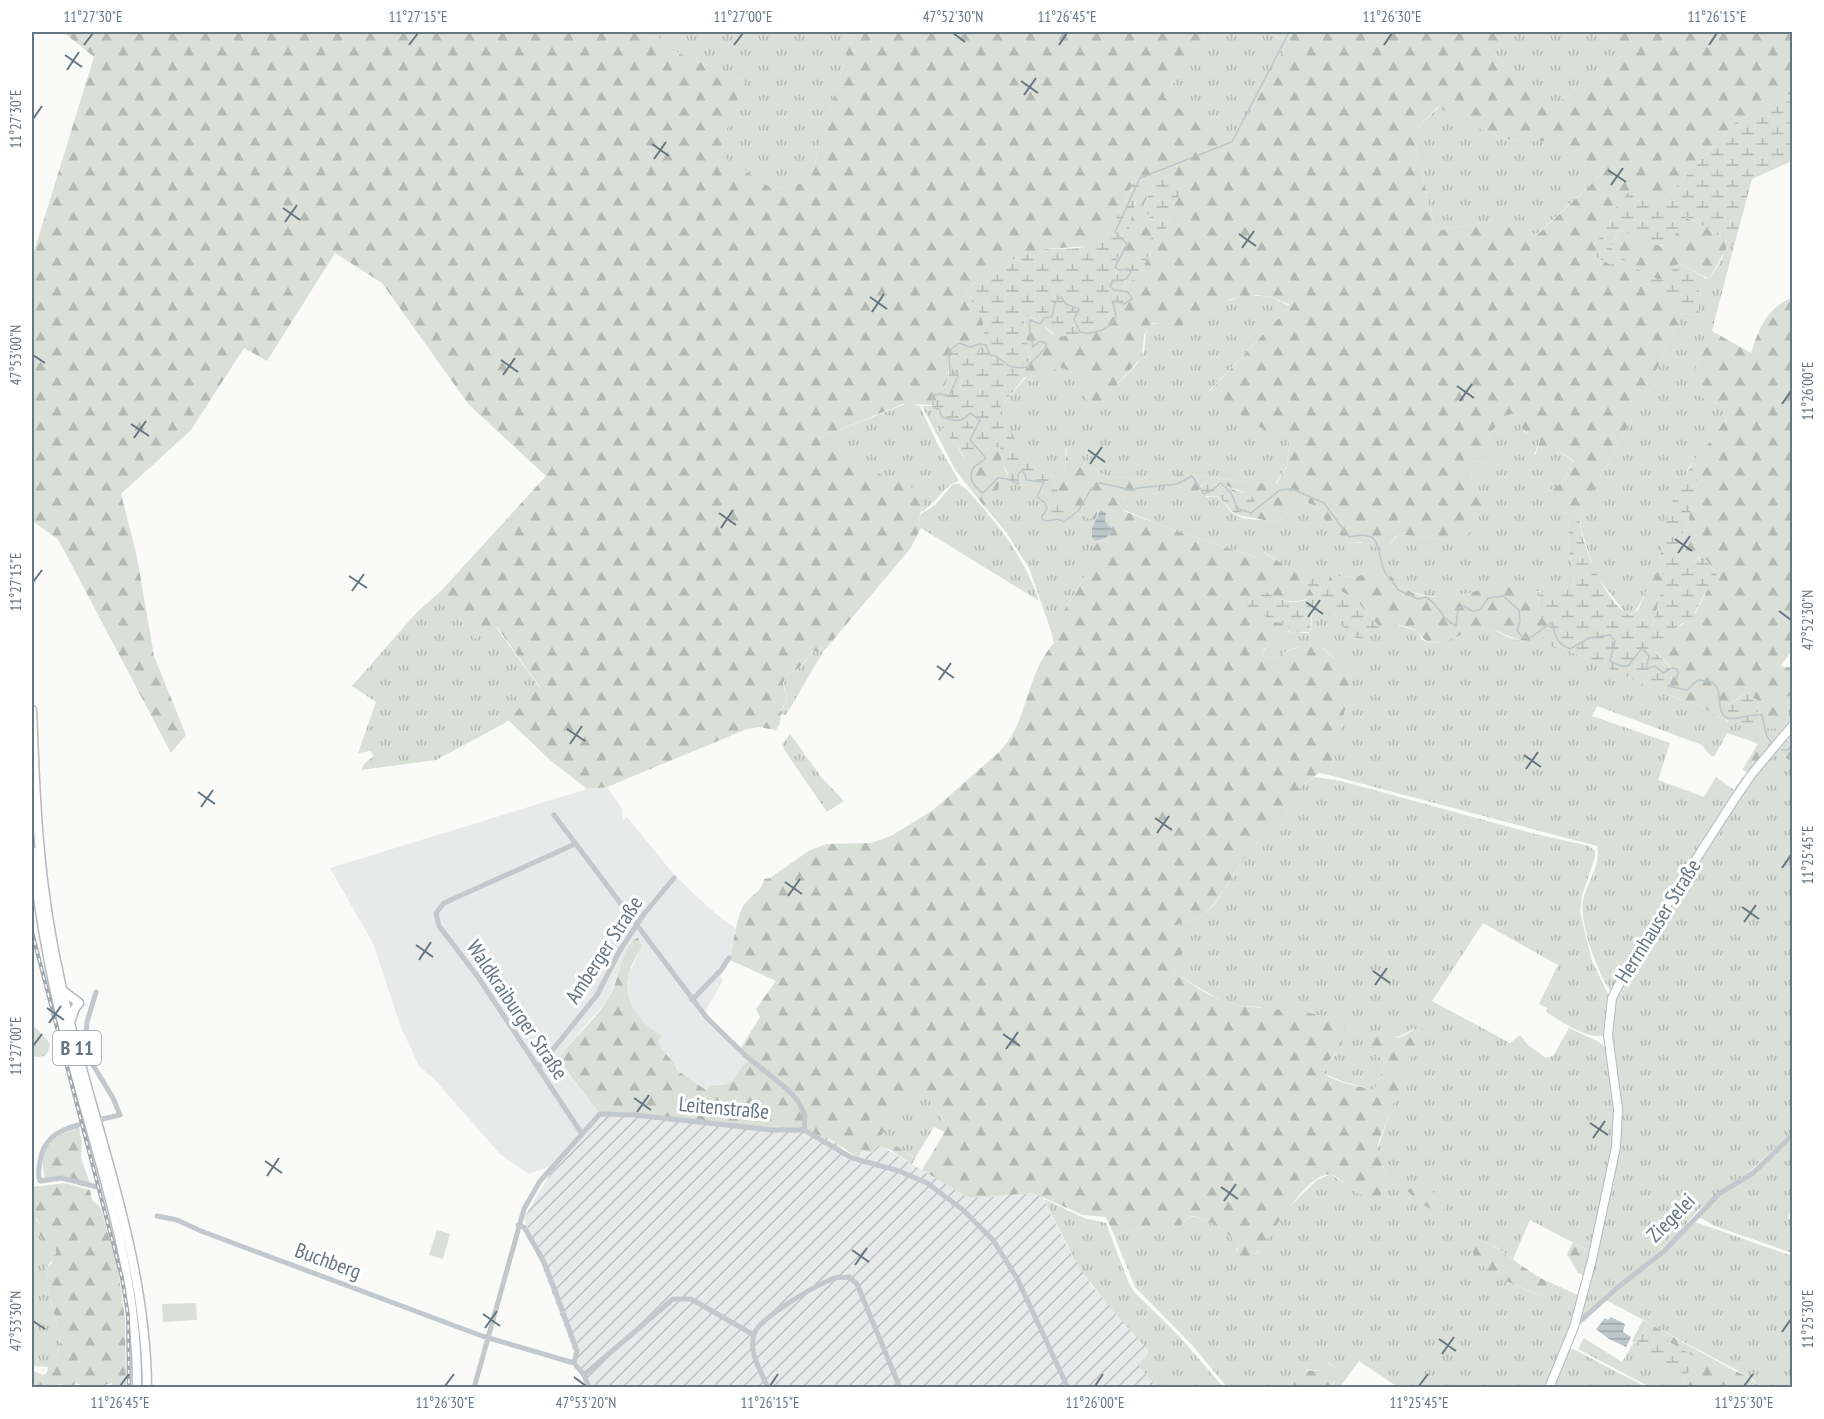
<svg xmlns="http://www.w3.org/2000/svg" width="1824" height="1419" viewBox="0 0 1824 1419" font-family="'PT Sans Narrow',sans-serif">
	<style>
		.built { fill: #e8e9e9 }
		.industrial { fill: url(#industrial-furrows) }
		.grass { fill: url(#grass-tufts) }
		.forest { fill: url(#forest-firs); fill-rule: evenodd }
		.wetland { fill: url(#wetland-marsh) }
		.pitch { fill: #dadfd7 }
		.water { fill: url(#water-rules) }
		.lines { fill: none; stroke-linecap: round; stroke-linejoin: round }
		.stream { stroke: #bbc7cb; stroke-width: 1.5 }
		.secondary-casing { stroke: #b3babf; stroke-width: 10 }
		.primary-casing { stroke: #b5babe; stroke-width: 11 }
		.street { stroke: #c3c8cc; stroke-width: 5 }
		.secondary { stroke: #fff; stroke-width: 8 }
		.primary { stroke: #fff; stroke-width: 8 }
		.rail-casing { stroke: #a2aab0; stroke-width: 4 }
		.rail { stroke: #fff; stroke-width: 1.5; stroke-dasharray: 4.5; stroke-linecap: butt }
		.ticks { fill: none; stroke: #657683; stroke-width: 2 }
		.labels { text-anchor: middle; stroke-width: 6; stroke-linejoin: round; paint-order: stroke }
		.shield { fill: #fff; stroke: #939fa8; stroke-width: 1.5 }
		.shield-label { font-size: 20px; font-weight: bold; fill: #657683 }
		.street-label { font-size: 21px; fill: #657683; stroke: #fff }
		.neatline { fill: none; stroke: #657683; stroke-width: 2 }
		.ticks-label { font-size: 15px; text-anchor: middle; fill: #657683 }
	</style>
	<defs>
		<pattern id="industrial-furrows" width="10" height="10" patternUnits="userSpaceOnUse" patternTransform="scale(1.5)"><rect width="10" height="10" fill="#e8e9e9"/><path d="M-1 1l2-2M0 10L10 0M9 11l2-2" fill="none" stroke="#c0c1c2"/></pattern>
		<pattern id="grass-tufts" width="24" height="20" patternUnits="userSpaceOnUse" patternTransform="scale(1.5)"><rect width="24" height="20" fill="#dadfd7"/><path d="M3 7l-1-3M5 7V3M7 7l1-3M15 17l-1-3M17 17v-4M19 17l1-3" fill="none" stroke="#b4b9b4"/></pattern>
		<pattern id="forest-firs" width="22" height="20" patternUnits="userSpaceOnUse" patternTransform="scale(1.5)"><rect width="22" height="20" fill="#dadfd7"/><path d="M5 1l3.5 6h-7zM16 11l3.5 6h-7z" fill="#b4b9b4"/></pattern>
		<pattern id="wetland-marsh" width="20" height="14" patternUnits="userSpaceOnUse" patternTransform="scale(1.5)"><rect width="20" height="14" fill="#dadfd7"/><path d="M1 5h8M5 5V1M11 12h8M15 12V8" fill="none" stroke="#b4b9b4"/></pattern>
		<pattern id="water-rules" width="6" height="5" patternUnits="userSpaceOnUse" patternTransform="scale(1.5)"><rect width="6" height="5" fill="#bbc7cb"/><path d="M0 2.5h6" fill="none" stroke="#9ca6aa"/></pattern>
	</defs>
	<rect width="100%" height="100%" fill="#fafaf8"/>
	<path class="built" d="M607 787 622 808 623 820 627 817 671 871 693 893 715 913 736 929 730 960 720 976 723 980 705 1012 748 1061 740 1068 731 1084 712 1085 706 1090 678 1071 677 1066 663 1053 658 1042 661 1035 652 1031 635 1013 628 996 627 986 628 975 642 947 631 942 608 999 559 1057 572 1079 600 1114 556 1164 528 1174 500 1154 435 1080 419 1066 400 1025 373 943 330 868 587 789Z"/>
	<path class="industrial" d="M606 1114 804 1130 831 1139 843 1148 841 1149 859 1159 861 1148 873 1153 877 1145 881 1146 966 1196 977 1198 1033 1193 1042 1196 1069 1250 1092 1286 1148 1350V1354L1139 1365 1157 1387H587L524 1218 567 1145Z"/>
	<path class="grass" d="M652 32H855L846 54 810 181 774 190 717 153 745 81 672 50Z
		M1208 32H1269L1286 45 1232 147 1164 97Z
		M1515 32H1597L1625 53 1548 110 1530 86 1488 49Z
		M1439 107 1471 125 1505 139 1553 142 1599 177 1536 235 1499 220 1435 231 1413 132Z
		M1726 241 1734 246 1712 331 1705 334 1698 364 1686 386 1702 397 1731 410 1714 437 1690 465 1676 493 1663 539 1659 571 1655 572 1651 583 1634 614H1626L1596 575 1581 529 1580 517 1655 373 1682 313 1699 315V291L1705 278 1709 279C1716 269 1728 253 1726 241Z
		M1248 295 1271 297 1290 306 1208 392 1259 426 1290 439 1287 466 1275 484H1271L1181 474 1173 478 1170 482 1189 491H1198L1207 497C1225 494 1222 506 1234 514 1244 521 1262 519 1274 522 1288 521 1289 507 1297 498L1315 506 1330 528 1350 542 1389 545 1397 536 1402 535 1450 540 1472 485V468L1475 461 1487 463 1494 441 1489 436 1490 433C1496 427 1509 405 1517 417 1520 421 1521 427 1524 432L1537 436 1540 440 1534 455 1554 448 1574 462C1566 476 1561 488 1544 492L1542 497 1569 515 1568 545 1574 575 1573 587C1556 599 1530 588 1511 587 1496 586 1484 590 1471 594 1453 599 1433 598 1416 593 1401 590 1389 577 1378 568L1359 576 1329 577 1288 567 1264 552 1257 558 1252 556 1168 528 1122 509 1121 503 1127 496 1159 493 1158 482 1125 477 1112 478 1084 465 1081 468 1066 448C1064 459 1070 471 1057 477L1037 470 1031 465 998 412V410L1027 376 1059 367 1090 379 1092 382 1083 393 1109 399C1115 380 1134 372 1142 356 1148 345 1142 336 1150 324L1159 323 1176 331 1199 312 1223 302Z
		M908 403 920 406 937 443 959 481C947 482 935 505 921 512L923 502 819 438Z
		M922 406H931L945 435 955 442 963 457 970 460 965 468 956 471Z
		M1022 471 1025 474 1026 480 1044 482 1041 491 1051 497 1052 502 1042 516 1046 521 1058 519 1064 522 1075 513 1095 520 1092 538 1096 541 1106 538 1112 529 1108 539 1098 542 1094 548 1082 582 1051 631 1029 568 1006 532 984 506 997 494 999 483 1006 479 1016 484 1017 476Z
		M953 484H959L966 489C998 523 1024 557 1039 601L921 528 919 520 921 514 935 505Z
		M441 591 474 639 496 627 540 688 505 723 436 760 361 770 365 763 374 756 370 751 358 753 376 702 352 686 417 612Z
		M1315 601 1331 609 1345 630 1366 638 1393 624 1418 631 1421 639C1440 652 1460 630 1479 627 1491 626 1503 636 1514 639 1528 643 1544 638 1555 648L1560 647 1668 695 1701 706 1726 722C1746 716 1764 736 1785 725L1788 711 1783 703 1785 697 1792 695V722L1771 747 1755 733 1751 741 1727 733 1714 757 1709 754 1702 745 1597 706 1592 716 1670 743 1658 780 1704 797 1716 777 1734 790 1743 776 1744 779 1610 990C1597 971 1579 923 1583 900 1587 882 1602 864 1597 846L1329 775 1334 757 1336 660 1319 644 1299 646 1270 659 1263 655 1262 652 1268 646 1288 636 1289 633H1308L1311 630 1313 603Z
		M816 650 823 652 786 715 780 714 787 700 783 679C788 672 793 673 799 668 806 663 808 654 816 650Z
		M790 734 822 778 844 801 827 812 785 751 782 745Z
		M1776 749 1792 763V1132L1749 1172 1698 1210 1672 1240 1583 1317 1580 1315 1620 1137 1611 1055V1012L1621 982 1744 789Z
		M1314 777 1341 781 1535 834 1589 846 1595 851V857L1582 896 1580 912 1592 961 1609 996 1605 1034 1602 1036C1584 1038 1561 1021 1546 1012L1547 1008 1539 1004 1558 965 1483 923 1432 1001 1510 1043 1520 1035 1528 1045 1546 1058 1553 1056 1569 1028 1599 1042 1606 1048 1615 1101V1133L1591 1252 1530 1220 1513 1259 1496 1247 1480 1239 1472 1255 1517 1286 1541 1296 1549 1282 1580 1296 1570 1328 1547 1387H1398L1359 1361 1340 1387H1330L1335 1382 1338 1369 1328 1362 1319 1371 1307 1369C1300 1374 1299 1379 1294 1383 1281 1392 1243 1387 1227 1387L1192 1345 1135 1287 1114 1235 1155 1225 1177 1229C1181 1225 1187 1217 1193 1217 1207 1216 1231 1235 1239 1245L1236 1251 1242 1260 1257 1253 1285 1211 1317 1180 1331 1174 1348 1187 1388 1174 1378 1159 1377 1151 1397 1092 1414 1028C1400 1039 1380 1041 1363 1048L1384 1059 1380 1079 1374 1090 1341 1081 1321 1072 1328 1061 1337 1053 1260 1007 1241 1006 1220 1000 1176 974 1173 967V926L1202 916 1214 905 1244 859 1262 837 1284 817 1301 786Z
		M32 1012 34 1026 50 1043 48 1052 45 1056 32 1057Z
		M917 1083 925 1092 947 1128 945 1132 934 1127 915 1158 881 1136Z
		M1792 1138V1206L1788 1218 1792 1221V1253L1715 1226 1699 1217 1718 1198 1753 1175Z
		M1044 1199 1084 1218 1106 1223 1128 1281 1135 1293 1180 1337 1223 1387H1157L1138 1365 1148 1354V1350L1113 1311 1079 1268Z
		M32 1203 37 1221 55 1244 56 1255 46 1269 50 1300 61 1338 56 1364 48 1367 32 1366Z
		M1695 1222 1792 1256V1387H1759L1753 1379 1606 1300Z
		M1584 1338 1622 1362 1634 1342 1684 1380 1680 1387H1650L1578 1349Z
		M1573 1349 1644 1386 1643 1388H1552L1568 1350Z"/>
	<path class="forest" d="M63 32H652L672 50 745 81 718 153 774 190 810 181 846 54 855 32H1208L1164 97 1232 147 1286 45 1269 32H1515L1489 50 1530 86 1548 110 1625 53 1597 32H1792V93L1737 121 1663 201 1631 190 1595 256C1616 268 1672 294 1682 313L1655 373 1580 517 1569 515 1542 497 1544 492C1561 488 1567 476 1574 461L1554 448 1545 461 1535 457 1540 440 1537 436C1506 432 1528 390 1490 433L1489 436 1494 441 1487 463 1475 461C1466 483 1477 483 1481 501 1485 514 1470 535 1460 541L1402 535 1396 536 1386 548H1380L1361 542H1350L1330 528 1315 506 1297 498C1289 507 1288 521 1274 522L1238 515 1246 493 1221 484 1202 485 1198 491H1189L1170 482 1176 475 1181 474 1271 484H1276L1287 467 1290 439 1269 433 1208 393 1290 306 1289 304 1271 297 1256 295 1231 299 1199 312 1176 331 1159 323H1151L1144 335 1142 357 1118 383 1109 399 1100 406C1093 406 1084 399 1083 393L1091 382 1090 379 1059 367 1031 383 1027 376 1024 378 1018 369 1019 366 1028 361 1029 358 1024 322 1026 317C1039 317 1045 330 1055 335 1060 338 1077 334 1084 334L1096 323 1116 311 1124 298 1123 289 1125 283 1140 277 1147 258 1165 231 1172 209 1183 190 1157 178 1144 204C1145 216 1155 220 1157 231L1143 246 1133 266 1117 259 1126 241 1133 210 1140 193 1137 175 1109 233C1096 251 1067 246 1047 249 1024 253 977 272 966 293 972 302 980 311 983 322 985 332 984 356 970 359 964 360 958 353 954 350 948 361 950 372 946 383 942 391 936 397 936 405L903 404 819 438 888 479 899 478 914 489 915 497 923 501 919 520 921 528 910 549 823 652 813 651 799 668 786 675 783 683 787 700 781 710 780 723 776 730 760 727 747 729 607 787 587 789 550 760 508 720 540 687 497 627 474 639 441 591 546 476 469 405 382 283 335 253 267 361 244 348 191 430 121 494 137 557 154 656 186 735 171 753 58 539 32 521V380L34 369 32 347V258L94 57ZM1438 107 1471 125 1505 139 1553 142 1599 177 1537 235 1499 220 1435 231 1413 132Z
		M1685 217 1705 227 1726 241V249L1709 279 1681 264 1676 265 1664 280C1650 280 1619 259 1611 248L1619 230 1661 246 1675 235Z
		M1792 298V650L1781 666 1792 668V695L1786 697 1783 703 1788 711 1785 725C1778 730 1770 729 1762 728L1760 726 1757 700 1742 695 1728 706 1729 718 1726 722 1701 706 1663 693 1672 678 1671 667 1654 650 1670 632 1683 624 1696 612 1716 573 1704 557H1699L1694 562 1675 549 1688 522 1697 483 1696 475 1690 465 1714 437 1731 410 1702 397 1685 386 1698 364 1705 334 1712 331 1751 353C1758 330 1768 306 1792 298Z
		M992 446 999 447 1001 450 1003 465 1008 476 999 484 997 494 984 506 956 471 965 468 970 460C981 457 982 450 992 446Z
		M1067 447 1081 468 1084 465 1087 466 1112 478 1125 477 1158 482 1159 493 1125 497 1121 507 1124 511 1168 528 1257 558 1261 551 1288 567 1304 570 1308 586 1314 595C1291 608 1280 599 1258 587L1247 607 1274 621 1287 625 1289 634 1288 636 1264 649 1262 652 1263 655 1270 659 1303 645 1319 644 1331 656 1354 672 1329 775 1319 773 1301 786 1284 817 1262 837 1244 859 1214 904 1202 916 1173 926C1185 948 1185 946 1173 968L1176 974 1202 991 1220 1000 1241 1006 1305 1012 1345 1021 1341 1048 1328 1061 1321 1072C1334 1082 1358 1087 1374 1089L1380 1079 1384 1059 1363 1048 1368 1038C1378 1033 1390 1040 1401 1037 1410 1034 1412 1028 1423 1027L1379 1141C1376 1156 1380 1162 1388 1174 1385 1186 1385 1196 1372 1200 1364 1196 1355 1192 1347 1187 1343 1183 1338 1177 1333 1175 1310 1166 1270 1238 1258 1251 1254 1256 1247 1258 1242 1260L1235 1256 1239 1245C1232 1236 1203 1213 1191 1217 1185 1218 1181 1226 1176 1229 1172 1231 1167 1232 1162 1233L1154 1225 1114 1235 1106 1217 1083 1215 1033 1193 974 1198 966 1196 922 1170 947 1128 925 1092 917 1083 881 1136 915 1158 912 1164 889 1149 877 1145 873 1153 861 1149 859 1159 831 1139 804 1131 600 1114 572 1078 559 1057C577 1035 603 1013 614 987 619 974 625 941 638 938L642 947C636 957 630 966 628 977 623 1002 641 1025 662 1035L658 1042C662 1054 676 1061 678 1071L706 1090 710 1085C741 1087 729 1076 748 1061L740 1049 760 1017 756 1009 776 981 730 960C734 943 735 925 742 908 748 896 762 893 764 879L770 878 810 850 827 844 871 843 891 836 933 810 998 753C1029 724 1025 674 1054 643L1051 631 1082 582 1087 566V557L1098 542 1108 539 1111 531 1099 510 1095 520C1089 518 1082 516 1076 513 1068 509 1052 485 1054 476H1060L1065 470Z
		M1378 568H1384C1390 574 1396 583 1403 588 1448 615 1495 571 1539 592L1538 610 1548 623V632L1542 638V642C1517 646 1502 628 1479 627 1460 633 1430 657 1418 631 1405 625 1395 622 1382 630L1356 600 1327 583 1329 577 1359 576Z
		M1659 571 1667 579 1659 598 1654 623 1651 627 1646 623 1638 610 1655 572Z
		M1792 730V763L1776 749Z
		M1755 732 1767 738 1771 747 1750 773 1742 770 1758 744 1751 741Z
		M79 1127 82 1142 81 1158 90 1183 61 1176 45 1178C37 1146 51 1138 79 1127Z
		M1418 1182 1446 1201 1443 1215 1425 1206 1407 1191Z
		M65 1183 90 1190 92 1200 101 1208 118 1269 125 1320 126 1387H112V1383C98 1387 89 1389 76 1383L73 1387H63L59 1384 53 1387H32V1370L43 1375 47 1373 48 1367 56 1364 61 1338 50 1300 46 1269 53 1262 50 1257 56 1254 55 1244 45 1245 39 1233 43 1230 32 1210 34 1206 32 1203V1187Z
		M1480 1239C1505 1250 1524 1271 1549 1282L1541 1296 1495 1276 1473 1258V1251Z
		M1573 1243 1591 1252 1583 1275 1578 1273 1567 1254Z
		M1643 1320 1733 1370 1749 1377 1759 1387H1680L1696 1359 1646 1328 1638 1339 1639 1346 1632 1341Z
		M1327 1362 1338 1369V1377L1330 1387H1284L1293 1383 1304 1370 1319 1371Z"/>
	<path class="wetland" d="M1792 93V161L1752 179 1734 246 1705 227 1686 217C1678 228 1672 248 1656 245L1619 230 1611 247 1613 251 1639 270 1655 278 1664 280 1676 265 1681 264 1705 278 1699 291V315L1682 313C1672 294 1615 268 1595 256L1603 224 1631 189 1663 201 1737 121Z
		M1137 175 1148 181 1135 203 1126 241 1117 259 1133 265 1143 246 1157 231C1155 220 1145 216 1144 204L1157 178 1165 175 1184 183 1185 186 1172 209 1165 231 1147 258 1140 277 1125 283 1123 289 1124 301 1116 311 1096 323 1084 334 1058 337 1034 318 1026 317 1024 322 1029 358V361L1019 366 1018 369 1024 378 998 410 1031 465 1037 470 1054 476C1052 487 1067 505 1075 513L1064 522 1058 519 1046 521 1042 516 1052 502 1047 494 1041 491 1044 482 1026 480 1025 474 1022 471 1018 474 1019 481 1018 484 1006 479 1008 474 1001 461V450L999 447H989C981 453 978 463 965 459L955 442 945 435 931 406 936 405C935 395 942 392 946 383 951 372 948 362 954 349 958 352 961 357 965 358 983 364 985 332 983 322 980 311 972 302 966 293 978 271 1024 253 1047 249 1059 247 1074 251 1085 246 1093 243 1085 244 1093 242 1101 240 1104 240 1109 233Z
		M1691 466 1697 475V483L1688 522 1675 549 1694 562 1702 556 1704 557 1716 573 1718 580 1705 593 1693 616 1670 632 1654 650C1659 659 1677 666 1671 679 1669 684 1666 688 1663 693L1560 647 1555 648 1542 642V638L1549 628 1538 610 1539 592 1564 591 1573 587 1574 575 1568 545 1569 515 1580 517C1578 539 1608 609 1631 615L1638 610 1646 623 1652 626 1654 623 1659 598 1667 579 1659 571C1662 535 1669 495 1691 466Z
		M1204 484 1226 485 1237 491 1246 493 1255 499C1255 509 1245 509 1238 513V515C1230 512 1227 504 1220 498 1212 492 1208 501 1198 491Z
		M1304 570 1329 577 1328 583 1356 600 1382 630C1362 642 1354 643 1339 622 1337 618 1335 613 1331 610 1327 607 1320 605 1315 601L1312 609 1310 632 1289 633 1287 625 1274 621 1247 607 1253 592 1258 587C1279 598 1291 610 1314 595L1308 586Z
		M1746 693 1757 700 1759 720 1762 728 1739 721H1728V706Z
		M1646 1328 1695 1357 1696 1360 1684 1380 1639 1346 1638 1339Z"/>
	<path class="pitch" d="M437 1230 450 1234 443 1259 429 1255Z
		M196 1303 197 1320 163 1322 162 1304Z"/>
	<path class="water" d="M1100 510 1106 513 1105 521 1112 529 1106 538 1096 541 1092 538V528Z
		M1611 1317 1625 1324 1623 1332 1631 1337 1626 1347 1609 1339 1596 1329 1605 1318 1608 1320Z"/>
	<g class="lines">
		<path class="stream" d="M1289 32 1232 142 1140 178 1115 232 1127 244 1115 267 1119 270 1128 269 1131 272 1126 279 1113 281 1110 286 1114 290 1128 292 1132 299 1124 304 1116 301 1113 303 1116 316C1111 330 1094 335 1080 332L1074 319 1079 309 1066 304 1061 297 1055 303 1052 317 1044 318 1040 324 1030 320C1028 329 1032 338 1033 347L1040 341 1047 344C1042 355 1034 357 1028 367 1001 371 1005 356 990 355L986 345 979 344 970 347 959 343 949 351 950 374 953 375 957 370 958 376 949 396 939 394 932 396 934 408 939 409 942 417C955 421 960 424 970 413L980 420 970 440 986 458C983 462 978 463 974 467 966 477 975 488 983 493L998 478 1007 479 1018 484V474L1022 471 1025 474 1026 480 1044 482 1037 497 1045 503 1047 509 1042 516V519L1046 521 1058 519 1064 522 1079 510 1091 489 1100 483 1132 490 1138 488 1177 484 1192 476 1204 494 1214 489 1220 483C1230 490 1234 496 1236 508L1251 513 1280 490 1292 489 1324 503 1349 537C1384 529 1375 549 1384 570 1387 577 1394 582 1398 590L1418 599 1426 597C1441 606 1439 617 1456 626L1458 608 1464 606 1472 611 1480 610 1488 598 1503 596 1519 610 1520 621 1517 630 1522 637 1530 638 1552 622C1555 636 1556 643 1570 649L1589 638 1610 635 1615 641 1610 661 1621 666H1628L1642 648 1649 656 1646 669 1655 666 1663 673 1672 668 1677 669 1678 673 1675 681 1668 686 1687 690 1698 680 1712 682C1723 691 1717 702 1722 713 1728 726 1750 712 1762 715L1767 737 1771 742
			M1782 750H1788L1792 745"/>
		<g class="secondary-casing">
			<path id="secondary" d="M1549 1388 1574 1327 1592 1260 1616 1147 1618 1109 1608 1035 1612 998 1632 959 1734 800 1751 775 1792 726"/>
		</g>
		<g class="primary-casing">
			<path id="primary" d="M32 710C34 754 35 798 39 841 43 891 51 941 62 989 91 1122 146 1250 147 1388
				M32 851C40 922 53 992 72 1062 101 1171 138 1272 137 1388
				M63 991 79 1003 75 1008 70 1022"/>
		</g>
		<path class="street" d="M554 815 707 1018 746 1056 787 1089 798 1101 805 1115 804 1130
			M575 844 444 903 436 913 439 926 478 977 582 1134
			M96 992 87 1022 85 1043 90 1060 113 1098 120 1115 102 1119
			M692 1000 721 970 729 958
			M538 1068 597 995 620 950 644 914 674 878
			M78 1125C57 1131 43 1139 40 1162 39 1169 37 1174 40 1181L62 1178 97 1187
			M157 1216 177 1220 201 1231 482 1336 574 1363 584 1375 589 1388
			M518 1225 524 1227 544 1262 557 1296 577 1351 574 1363
			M1576 1325 1617 1288 1664 1251 1719 1194 1753 1173 1792 1135
			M584 1375 673 1299H691L754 1335
			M474 1388 524 1209 540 1181 600 1114 634 1115 772 1130H804L852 1158 899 1171 927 1183 962 1209 993 1240 1018 1280 1068 1388
			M768 1388C761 1371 748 1352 754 1334 760 1317 818 1284 835 1278 840 1277 845 1277 849 1277L857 1284 900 1388"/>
		<use href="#secondary" class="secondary"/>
		<use href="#primary" class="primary"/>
		<g class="rail-casing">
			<path id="rail" d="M32 932 122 1278 128 1315 129 1388"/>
		</g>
		<use href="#rail" class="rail"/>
	</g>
	<path class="ticks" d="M953 33 965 42M84 45 93 33M409 45 418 33M734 45 743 33M1059 45 1067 33M1384 45 1392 33M1709 45 1717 33M65 55 82 67M67 70 79 52M1021 81 1038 93M1024 95 1036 78M33 119 42 106M652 144 669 156M654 159 666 142M1608 170 1626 182M1611 185 1623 168M283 208 300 220M285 222 297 205M1239 234 1256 246M1242 248 1254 231M870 297 887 309M872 312 884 294M33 355 45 363M501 360 518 372M503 375 515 358M1457 386 1474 398M1460 401 1472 384M1782 404 1791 391M131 424 149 436M134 438 146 421M1088 450 1105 462M1090 464 1102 447M719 513 736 525M721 528 733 510M1675 539 1692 551M1678 553 1690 536M349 576 367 588M33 582 42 570M352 591 364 574M1306 602 1323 614M1779 611 1791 620M1308 617 1320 600M937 666 954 678M939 680 951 663M567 729 585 741M570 744 582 726M1524 755 1541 767M1526 769 1538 752M198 792 215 804M201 807 213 790M1155 818 1172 830M1157 833 1169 816M1782 868 1791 855M785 882 802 894M788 896 800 879M1742 907 1759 919M1744 922 1756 905M416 945 433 957M419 960 431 942M1373 971 1390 983M1375 985 1387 968M47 1008 64 1020M49 1023 61 1006M1003 1034 1020 1046M33 1046 42 1034M1006 1049 1018 1032M634 1098 651 1110M637 1112 649 1095M1590 1123 1608 1135M1593 1138 1605 1121M265 1161 282 1173M267 1176 279 1158M1221 1187 1238 1199M1224 1201 1236 1184M852 1250 869 1262M855 1265 867 1248M483 1314 500 1326M33 1321 45 1329M485 1328 497 1311M1782 1332 1791 1319M1439 1339 1456 1351M1442 1354 1454 1337M574 1377 586 1386M120 1386 129 1374M445 1386 454 1374M770 1386 778 1374M1095 1386 1103 1374M1419 1386 1428 1374M1744 1386 1753 1374"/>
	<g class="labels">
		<rect class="shield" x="53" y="1031" width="48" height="34" rx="4.5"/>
		<g class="shield-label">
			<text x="77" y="1055">B 11</text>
		</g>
		<g class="street-label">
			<text transform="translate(1658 921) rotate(-58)" y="7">Herrnhauser Straße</text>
			<text transform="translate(604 950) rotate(-57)" y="7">Amberger Straße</text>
			<text transform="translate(517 1010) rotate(56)" y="7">Waldkraiburger Straße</text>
			<text transform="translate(724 1108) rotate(5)" y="7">Leitenstraße</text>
			<text transform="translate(1671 1218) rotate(-45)" y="7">Ziegelei</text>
			<text transform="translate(328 1261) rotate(20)" y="7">Buchberg</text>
		</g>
	</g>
	<rect width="1824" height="1419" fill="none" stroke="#ffffff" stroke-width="66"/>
	<rect x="33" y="33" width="1758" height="1353" class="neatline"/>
	<g class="ticks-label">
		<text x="93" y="22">11°27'30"E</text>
		<text x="418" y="22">11°27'15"E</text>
		<text x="743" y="22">11°27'00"E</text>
		<text x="953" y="22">47°52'30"N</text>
		<text x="1067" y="22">11°26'45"E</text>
		<text x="1392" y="22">11°26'30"E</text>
		<text x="1717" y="22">11°26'15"E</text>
		<text transform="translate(16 119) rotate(-90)" y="5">11°27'30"E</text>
		<text transform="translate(16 355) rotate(-90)" y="5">47°53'00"N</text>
		<text transform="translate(1808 391) rotate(-90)" y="5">11°26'00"E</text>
		<text transform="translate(16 582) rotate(-90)" y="5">11°27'15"E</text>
		<text transform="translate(1808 620) rotate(-90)" y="5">47°52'30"N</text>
		<text transform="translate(1808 855) rotate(-90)" y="5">11°25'45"E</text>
		<text transform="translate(16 1046) rotate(-90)" y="5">11°27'00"E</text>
		<text transform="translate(1808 1319) rotate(-90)" y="5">11°25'30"E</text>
		<text transform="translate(16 1321) rotate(-90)" y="5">47°53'30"N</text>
		<text x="120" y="1408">11°26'45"E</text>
		<text x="445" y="1408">11°26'30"E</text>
		<text x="586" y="1408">47°53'20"N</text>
		<text x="770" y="1408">11°26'15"E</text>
		<text x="1095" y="1408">11°26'00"E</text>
		<text x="1419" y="1408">11°25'45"E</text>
		<text x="1744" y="1408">11°25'30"E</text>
	</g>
</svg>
